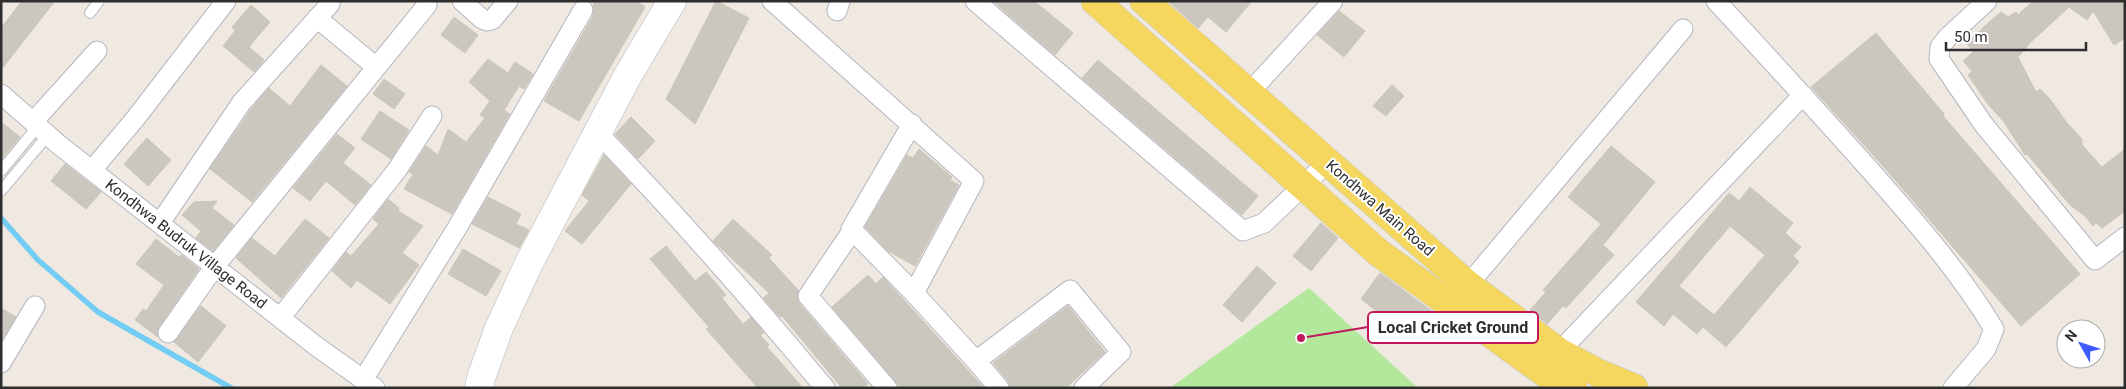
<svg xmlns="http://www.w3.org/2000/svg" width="2126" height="389" viewBox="0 0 2126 389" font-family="Roboto,sans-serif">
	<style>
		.green { fill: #b3e79c }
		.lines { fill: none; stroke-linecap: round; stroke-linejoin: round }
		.stream { stroke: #72ccf3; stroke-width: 5.5 }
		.building { fill: #cbc7bf; stroke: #cbc6b9; fill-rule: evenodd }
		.lane-casing { stroke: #b4b6c1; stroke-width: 12 }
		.street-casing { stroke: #b4b6c1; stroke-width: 21 }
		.secondary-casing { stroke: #b4b6c1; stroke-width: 29 }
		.primary-casing { stroke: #c9c9c9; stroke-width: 29 }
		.lane { stroke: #fff; stroke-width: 10 }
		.street { stroke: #fff; stroke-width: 19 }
		.secondary { stroke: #fff; stroke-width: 28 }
		.primary { stroke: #f5d75f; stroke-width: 28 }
		.labels { text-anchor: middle; stroke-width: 4; stroke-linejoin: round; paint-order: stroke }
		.street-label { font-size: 15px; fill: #2e2e2e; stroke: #fff }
		.leader { fill: none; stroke: #c2185b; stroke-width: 2 }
		.callout-dot { fill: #c2185b; stroke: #fff; stroke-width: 2 }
		.callout { fill: #fff; stroke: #c2185b; stroke-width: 2 }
		.callout-label { font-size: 16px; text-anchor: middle; font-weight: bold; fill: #2e2e2e }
	</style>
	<rect width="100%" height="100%" fill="#efe9e1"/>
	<path class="green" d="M1309 288 1418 388H1170Z"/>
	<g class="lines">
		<path class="stream" d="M1 218 38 260 98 312 231 388"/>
	</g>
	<path class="building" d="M22 1H55L1 70V28Z
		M594 1H636L645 7 579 121 544 101 593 16Z
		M716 1 749 18 695 124 666 99Z
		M993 1H1034L1073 33 1055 55Z
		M1168 1H1252L1226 32 1208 17 1198 28Z
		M2033 1H2125V38L2114 45 2093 11 2087 20 2069 7 2032 41 2018 57 2036 92 2040 89 2050 99 2067 123 2082 139V145L2102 167 2125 149V211L2102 228 2096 223 2093 226 2085 216 2070 205 2027 154 2025 155 2004 122 1987 103 1968 75 1972 71 1963 61 1973 52 1967 43 1988 23 2001 12 2008 17 2016 12 2018 15Z
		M251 5 270 22 249 47 264 60 254 72 223 46 235 31 232 27Z
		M1339 11 1365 31 1344 57 1317 35Z
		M454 17 478 35 465 53 441 35Z
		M1876 33 1944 114 1943 116 2080 274 2021 326 1883 166 1811 87Z
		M488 59 508 73 515 62 533 74 524 89 519 86 504 110 510 114 452 214 404 189 413 174 409 172 426 146 438 155 448 129 466 142 485 118 480 115 490 101 469 82Z
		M1098 60 1258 196 1242 215 1082 78Z
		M321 65 347 86 252 202 210 169 252 108 269 88 290 106Z
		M384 79 405 94 394 109 373 94Z
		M1392 85 1404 96 1386 116 1373 106Z
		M380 111 409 130 391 159 361 139Z
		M631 117 655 141 638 159 615 134Z
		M1 122 20 137 1 160Z
		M337 134 355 148 343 163 371 185 355 205 326 181 310 201 293 188Z
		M147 138 171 160 148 186 124 164Z
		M1611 146 1655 182 1603 245 1614 255 1566 308 1563 306 1547 324 1530 310 1546 292 1543 290 1601 224 1568 197Z
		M919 149 952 177 950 180 959 185 915 266 888 251 865 227 907 155 913 158Z
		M604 155 631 184 582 244 565 231 589 201 582 195Z
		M65 164 101 192 86 209 51 181Z
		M1750 187 1793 223 1785 233 1801 247 1793 256 1799 262 1726 347 1703 327 1697 334 1673 314 1664 326 1636 302 1729 193 1739 201ZM1730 226 1765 255 1714 315 1679 286Z
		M488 197 521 214 516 224 529 230 519 248 472 224Z
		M388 199 399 208 398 211 423 226 402 253 419 265 390 304 357 280 351 288 332 271 346 252 351 256 379 224 373 219Z
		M217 201 212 208 234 225 213 251 196 238 201 231 182 215 194 202Z
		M305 219 329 238 281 298 236 258 252 238 275 256Z
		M733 219 772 255 769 258 798 290 797 297 799 303 868 384 863 388H842L782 316 780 317 763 298 769 293 713 241Z
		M1321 223 1338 238 1311 271 1293 256Z
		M156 239 179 257 181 255 199 269 159 327 158 337 135 320 143 309 146 311 164 285 136 264Z
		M666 246 695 281 706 272 726 295 722 298 743 324 751 317 764 333 760 335 769 345 767 347 803 388H758L706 329 709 327 650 259Z
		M463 249 501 271 486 296 448 274Z
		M1257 266 1276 283 1242 322 1223 305Z
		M1380 273 1433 312 1413 339 1361 299Z
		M868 275 876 284 883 277 984 388H901L832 307Z
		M201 306 226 326 198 362 174 342Z
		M1068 306 1105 352 1066 388H1010L1008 381 993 363Z
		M1 308 16 317 1 341Z"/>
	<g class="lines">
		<g class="lane-casing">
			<path id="lane" d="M90 13 99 1
				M1 171 38 126
				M1 191 48 135"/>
		</g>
		<g class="street-casing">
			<path id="street" d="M462 1 482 19 487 21 492 20 508 1
				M772 1 974 181 914 293 976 361 1070 290 1121 352 1084 388
				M975 1 1243 231 1264 223 1328 162
				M1716 1C1768 57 1819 113 1870 170 1915 221 1959 271 1994 329L1986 349 1953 388
				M1987 1 1948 37 1940 47 1939 59 1984 125 2095 260 2125 237
				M837 11 840 1
				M317 18 376 67
				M1249 93 1333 1
				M1 94 58 144 316 346 375 388
				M33 122 97 51
				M912 124 851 229 914 293
				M598 133C677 215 752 300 825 388
				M92 170 135 119 226 1
				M160 223 242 102 330 4
				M852 231 808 296 887 388
				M1468 285 1683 29
				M281 317 397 170 432 116
				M168 333 215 266 427 5
				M976 361 999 388
				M1552 362 1559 352 1803 95
				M1 363 35 306
				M363 380 457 228 583 10"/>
		</g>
		<g class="secondary-casing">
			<path id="secondary" d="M479 388 481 378 499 328 529 263 627 77 672 1"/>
		</g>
		<g class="primary-casing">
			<path id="primary" d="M1095 1 1379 253 1545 373 1573 388
				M1144 1 1468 285 1559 352 1598 373 1634 388"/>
		</g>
		<use href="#lane" class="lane"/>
		<use href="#street" class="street"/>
		<use href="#secondary" class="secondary"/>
		<use href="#primary" class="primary"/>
	</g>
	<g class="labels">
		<g class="street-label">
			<text transform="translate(1380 208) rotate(41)" y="5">Kondhwa Main Road</text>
			<text transform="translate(186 244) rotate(38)" y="5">Kondhwa Budruk Village Road</text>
		</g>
	</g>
	<path class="leader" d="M1301 338L1368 327"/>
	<circle class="callout-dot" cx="1301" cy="338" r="5"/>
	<rect class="callout" x="1368" y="312" width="170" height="31" rx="5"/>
	<g class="callout-label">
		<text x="1453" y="333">Local Cricket Ground</text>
	</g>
	<rect width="2126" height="389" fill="none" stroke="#2e2e2e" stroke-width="5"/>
	<g transform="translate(2081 344) rotate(309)"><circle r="24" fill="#ffffff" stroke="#ababab"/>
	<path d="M0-4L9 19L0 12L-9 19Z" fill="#3e5bff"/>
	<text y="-8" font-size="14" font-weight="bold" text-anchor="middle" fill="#2e2e2e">N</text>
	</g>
	<path d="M1946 42v8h140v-8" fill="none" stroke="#2e2e2e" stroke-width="2.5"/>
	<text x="1954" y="42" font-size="15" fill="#2e2e2e" stroke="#ffffff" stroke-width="4" paint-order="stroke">50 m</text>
</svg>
